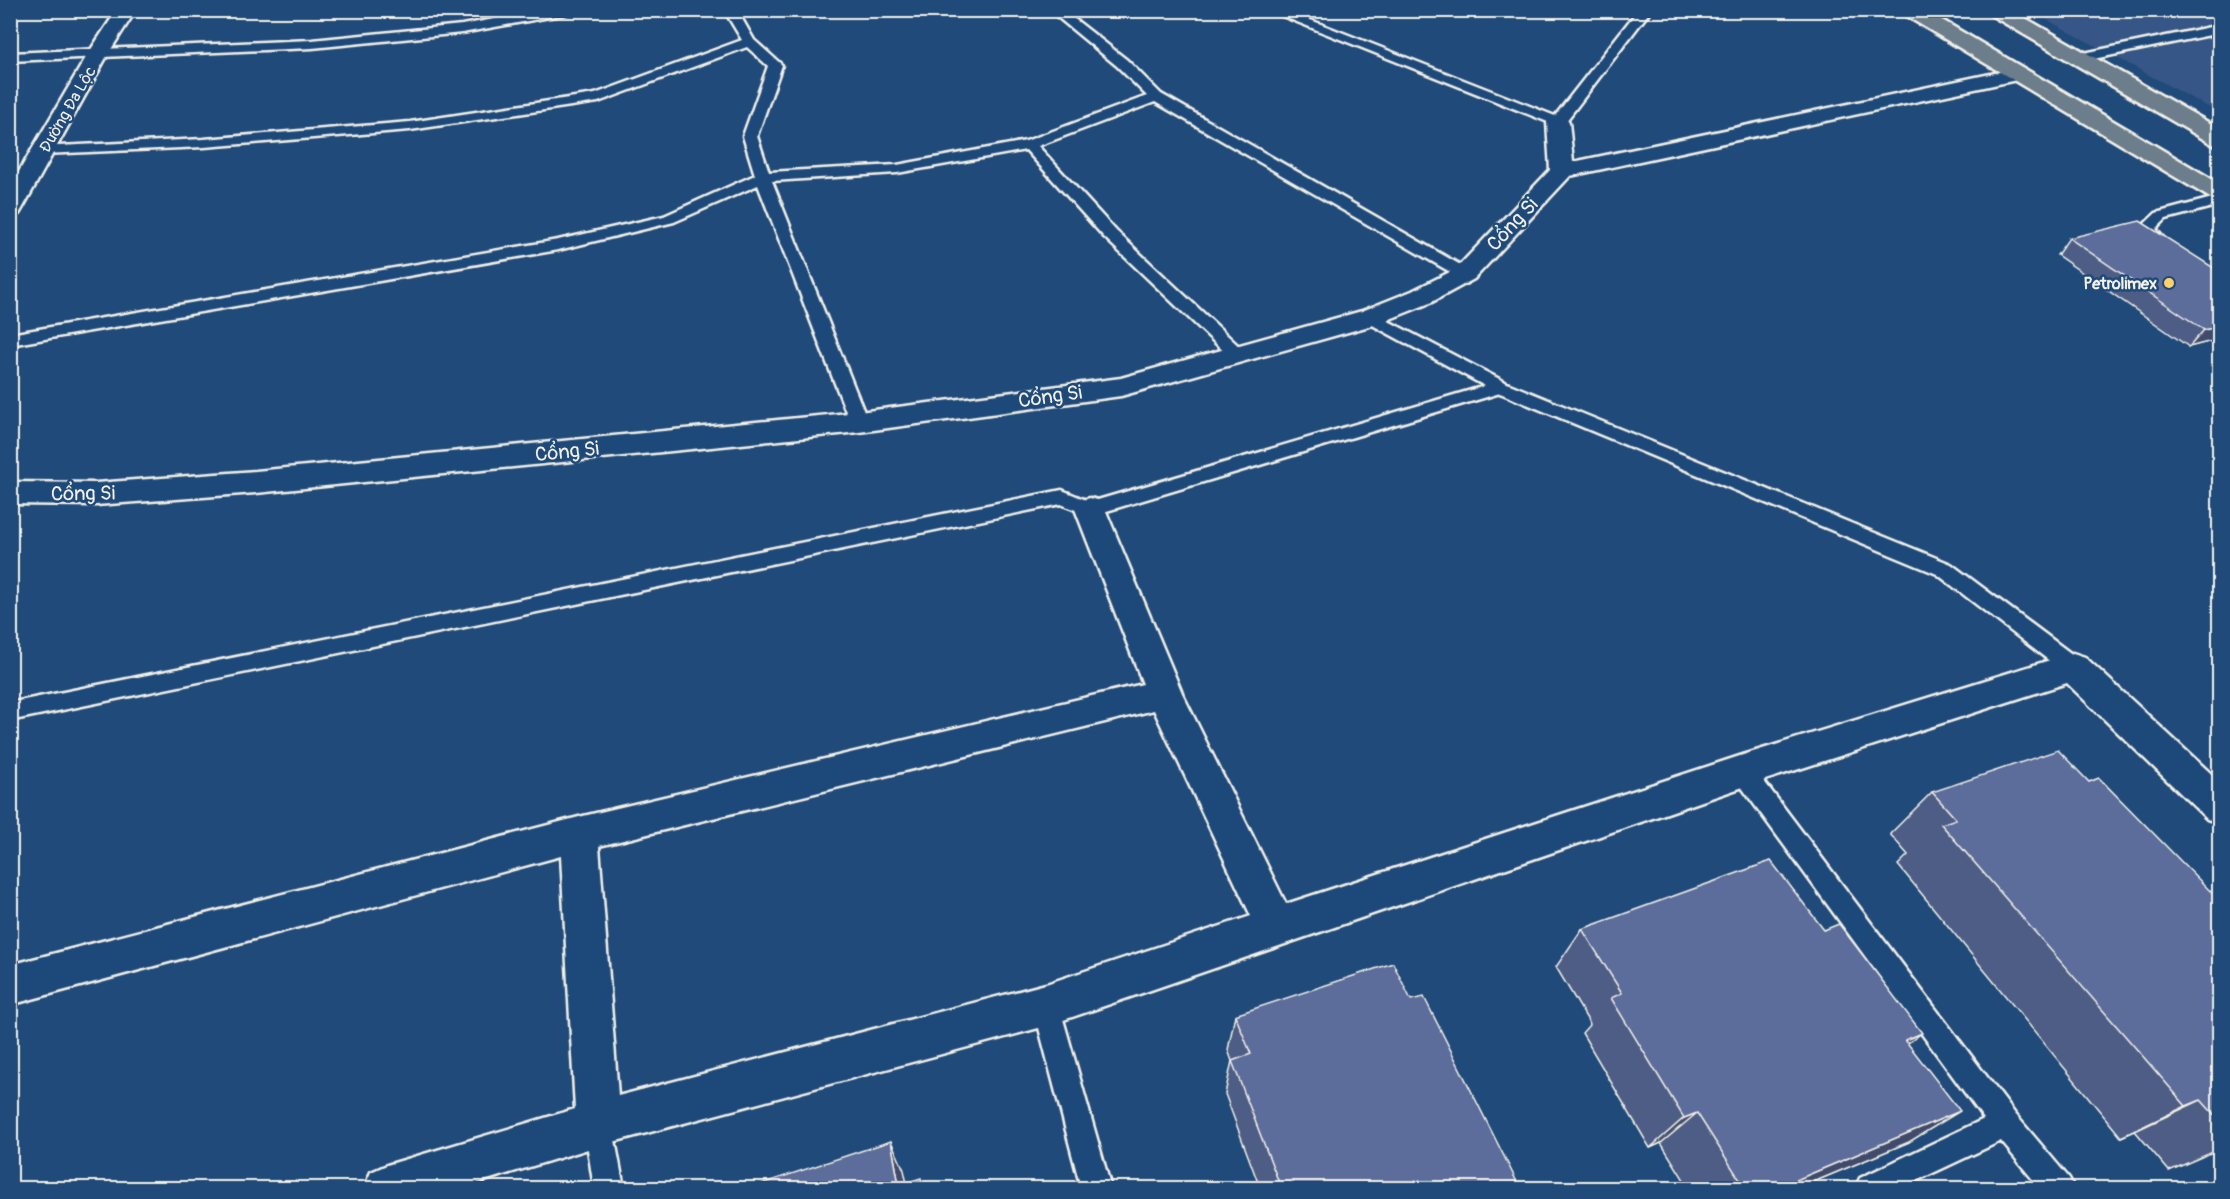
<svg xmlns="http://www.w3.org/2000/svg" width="2230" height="1199" viewBox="0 0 2230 1199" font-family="Pangolin,sans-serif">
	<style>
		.built { fill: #355786 }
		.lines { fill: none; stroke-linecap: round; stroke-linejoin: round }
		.service-casing { stroke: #f4f1e8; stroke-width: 5 }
		.minor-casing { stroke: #f4f1e8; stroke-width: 5 }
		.primary-casing { stroke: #f4f1e8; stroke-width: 5 }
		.service { fill: #1f4a7a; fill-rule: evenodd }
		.minor { fill: #1f4a7a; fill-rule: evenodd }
		.primary { fill: #6c7d8b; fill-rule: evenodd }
		.wall { fill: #4e5d85; stroke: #f4f1e8; stroke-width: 1.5 }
		.shaded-wall { fill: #404c6c; stroke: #f4f1e8; stroke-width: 1.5 }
		.building { fill: #5b6c9b; stroke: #f4f1e8; stroke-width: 1.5 }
		.poi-dot { fill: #ffd166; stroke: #1f4a7a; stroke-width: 2 }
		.labels { text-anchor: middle; stroke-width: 5; stroke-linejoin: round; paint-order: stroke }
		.far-street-label { font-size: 16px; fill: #f4f1e8; stroke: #1f4a7a }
		.far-poi-label { font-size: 16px; font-weight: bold; fill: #f4f1e8; stroke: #1f4a7a; text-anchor: end }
		.street-label { font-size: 20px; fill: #f4f1e8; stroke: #1f4a7a }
	</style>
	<rect width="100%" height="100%" fill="#1f4a7a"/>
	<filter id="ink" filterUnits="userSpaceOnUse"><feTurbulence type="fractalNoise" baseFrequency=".0167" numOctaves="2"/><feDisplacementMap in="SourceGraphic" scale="12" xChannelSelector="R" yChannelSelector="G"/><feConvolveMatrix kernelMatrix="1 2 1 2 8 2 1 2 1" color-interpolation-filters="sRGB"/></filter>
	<g filter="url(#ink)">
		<path class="built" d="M2031 11H2219V113Z"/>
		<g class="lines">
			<g class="service-casing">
				<path id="service" d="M543 10H572L566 14 462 33 312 48 10 61V53L312 40 462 25Z
					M724 10H737L754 40 782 65 757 136 769 172 897 165 1026 141 1147 96 1117 66 1049 10H1063L1127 60 1161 94 1471 271 1473 274 1465 279 1459 277 1155 102 1038 146 1116 231 1244 351 1247 355 1244 359H1232L1104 237 1026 150 897 173 772 181 868 422 866 426 859 428 852 426 850 422 758 185 674 222 558 250 10 345V334L558 240 664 216 755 175 743 136 768 66 747 47 598 102 410 130 204 147 43 154 38 153 36 150 38 147 204 139 410 122 595 94 742 40Z
					M1267 10H1285L1555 116 1638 10H1651L1563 125 1558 126Z
					M2220 25V33L2079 62 2072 58 2079 54Z
					M2220 196V205L2166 219 2156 229 2171 247 2169 250H2157L2139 229 2156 213Z
					M1371 312 1507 383 1951 564 2081 661 2084 667 2081 673 2073 676 2065 673 1937 574 1500 393 1090 516 1061 504 14 720 10 719V703L14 702 1062 490 1091 502 1485 386 1365 321 1363 317 1365 313Z
					M1743 761 1751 764 2015 1114 2069 1178 2074 1188H2040L2001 1141 1901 1188H1855L1860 1178 1984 1119 1735 778 1731 771 1735 764Z
					M1046 992 1056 996 1059 1005 1111 1188H1081L1033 1005 1036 996Z
					M598 1110 608 1114 612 1124 624 1188H594L584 1124 588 1114Z"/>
			</g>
			<g class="minor-casing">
				<path id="minor" d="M117 10H136L108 54 22 209 19 214 10 216V187L88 54Z
					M2019 68 2026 70 2030 74 2026 78 1570 176 1474 279 1430 303 1380 323 1121 396 859 432 256 493 96 505 10 504V482L96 483 256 471 859 412 1121 378 1362 311 1412 291 1456 269 1550 170 1547 122 1550 117 1558 115 1566 117 1569 122 1573 162Z
					M1090 498 1101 501 1105 509 1182 693 1286 904 1743 755 2073 653 2085 657 2220 782V823L2207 819 2067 683 1743 787 1046 1026 598 1146 461 1188H364L371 1172 387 1165 575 1109 561 856 10 1005V965L579 817 1143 684 1075 509 1079 501ZM1154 710 1251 916 1046 984 618 1096 599 846Z"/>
			</g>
			<g class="primary-casing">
				<path id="primary" d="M1901 10H1925L2220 184V201L2212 199 1903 14Z
					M1987 10H2011L2220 129V146L2212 144 1989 14Z"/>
			</g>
			<use href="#service" class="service"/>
			<use href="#minor" class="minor"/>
			<use href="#primary" class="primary"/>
		</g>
		<path class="wall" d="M2069 238 2220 272V339L2189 347 2057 255Z
			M2089 782 2220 901V1149L2169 1171 2135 1131 2121 1137 1898 865 1908 855 1890 834 1932 792Z
			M1582 929 1908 1043 1909 1142 1799 1188H1689L1661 1143 1650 1148 1582 1033 1590 1024 1556 967Z
			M1411 1000 1520 1188H1260L1225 1094 1232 1061 1228 1050 1235 1015Z"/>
		<path class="shaded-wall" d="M2220 326V339L2189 347 2204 330Z
			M1922 1033 1875 1067 1905 1040Z
			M2201 1100 2135 1131 2121 1137 2186 1106Z
			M1960 1111 1909 1142 1799 1188H1777Z
			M1697 1113 1661 1143 1650 1148 1684 1118Z
			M891 1141 904 1170 908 1188 899 1185Z"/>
		<path class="building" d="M2140 221 2220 272V326L2204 330 2069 238Z
			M2058 750 2089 782 2099 778 2220 901V1121L2201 1100 2186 1106 1941 824 1956 819 1932 792Z
			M1771 861 1824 930 1839 924 1922 1033 1905 1040 1960 1111 1777 1188H1745L1697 1113 1684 1118 1611 998 1622 993 1582 929Z
			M1393 963 1411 1000 1424 997 1520 1188H1281L1232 1061 1251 1054 1235 1015Z
			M891 1141 899 1185 921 1178 923 1188H749Z"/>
	</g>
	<circle class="poi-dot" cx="2169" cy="283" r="6"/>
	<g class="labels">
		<g class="far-street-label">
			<text transform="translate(67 109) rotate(-60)" y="6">Đường Đa Lộc</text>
		</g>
		<g class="far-poi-label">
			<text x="2157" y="289">Petrolimex</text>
		</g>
		<g class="street-label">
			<text transform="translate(1512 224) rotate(-47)" y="7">Cổng Si</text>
			<text transform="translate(1050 396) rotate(-8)" y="7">Cổng Si</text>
			<text transform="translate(567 451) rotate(-6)" y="7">Cổng Si</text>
			<text transform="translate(83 493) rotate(-1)" y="7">Cổng Si</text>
		</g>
	</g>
	<rect width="2230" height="1199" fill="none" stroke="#1f4a7a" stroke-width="36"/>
	<rect x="18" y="18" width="2194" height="1163" fill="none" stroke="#f4f1e8" stroke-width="2" filter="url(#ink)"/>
</svg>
